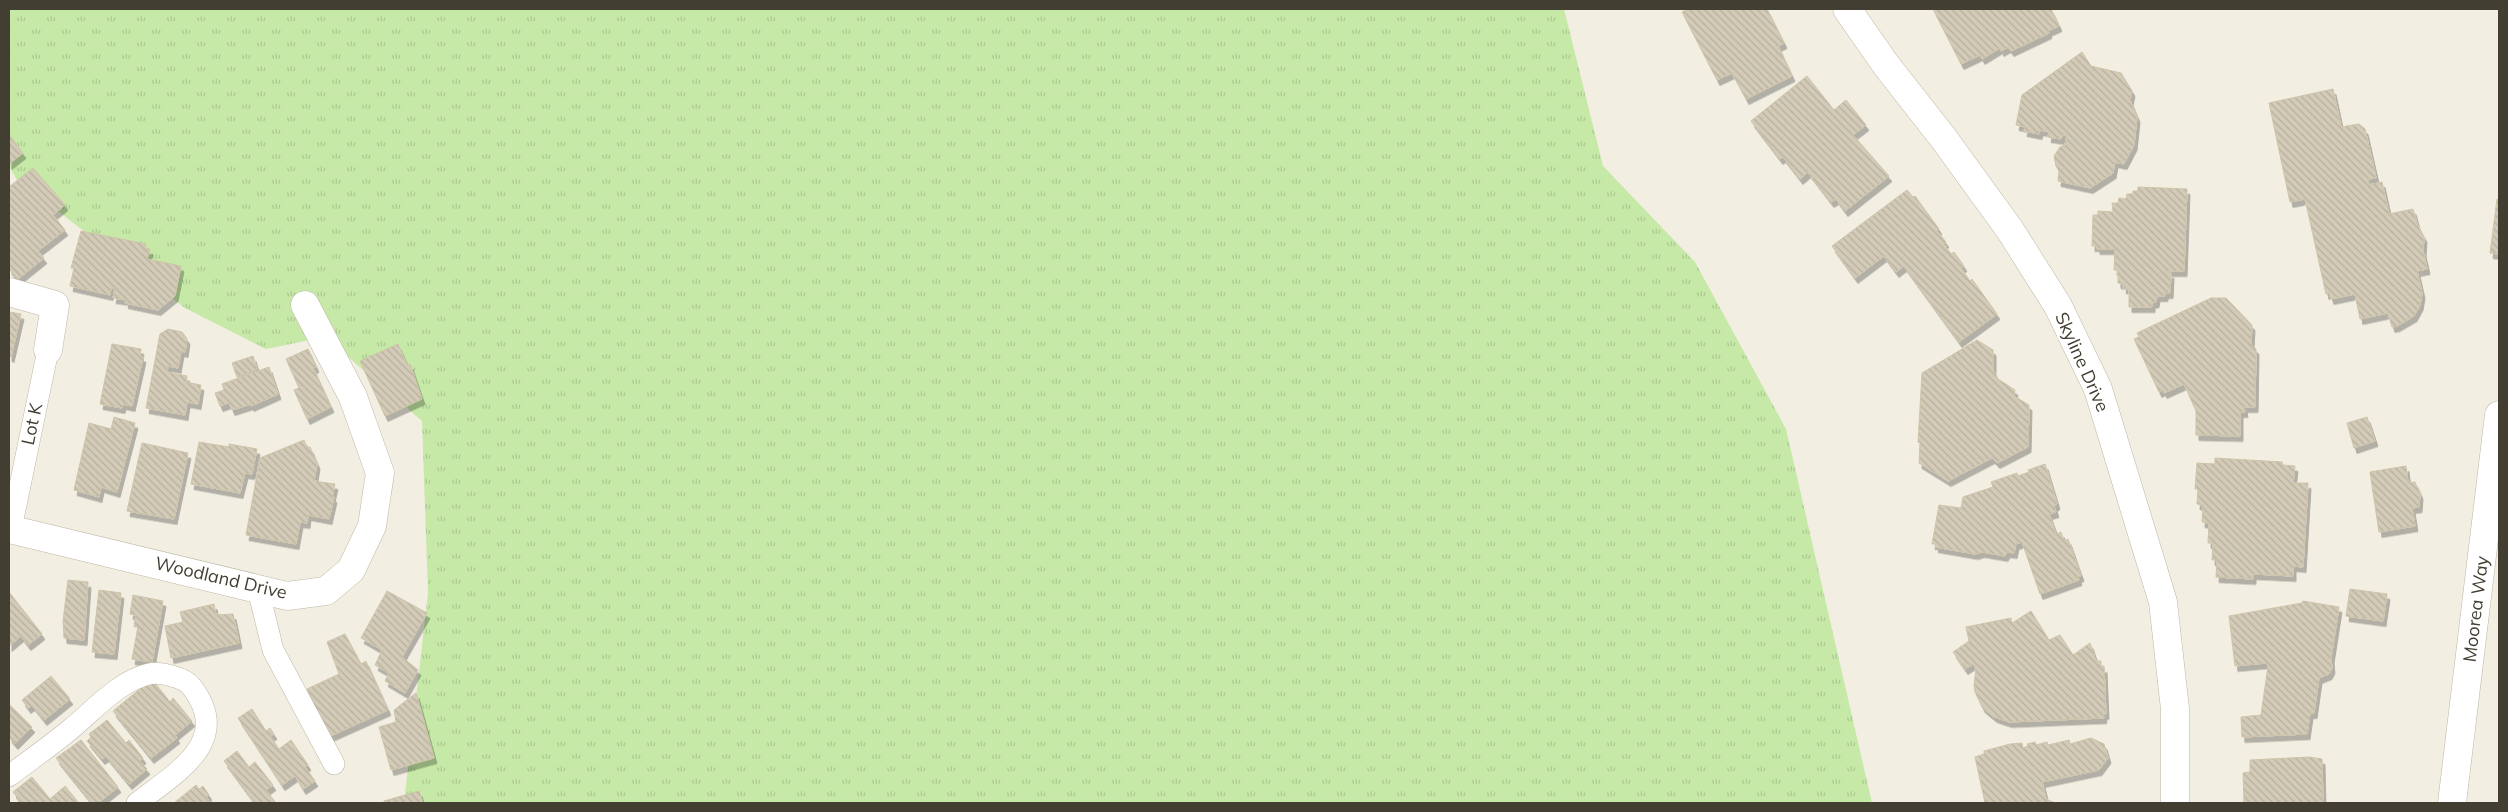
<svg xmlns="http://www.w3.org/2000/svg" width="2508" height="812" viewBox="0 0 2508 812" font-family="Mulish,sans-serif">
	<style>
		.grass { fill: url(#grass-tufts) }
		.building { fill: url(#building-back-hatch); stroke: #cfc4a9; filter: url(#shadow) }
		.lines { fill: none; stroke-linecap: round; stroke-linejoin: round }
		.service-casing { stroke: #bdb7a4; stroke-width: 22 }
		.pedestrian-casing { stroke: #bdb7a4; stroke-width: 29 }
		.minor-casing { stroke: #bdb7a4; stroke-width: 29 }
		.tertiary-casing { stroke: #bdb7a4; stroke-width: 29 }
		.service { stroke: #fff; stroke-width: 21 }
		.pedestrian { stroke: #fff; stroke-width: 28 }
		.minor { stroke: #fff; stroke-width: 28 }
		.tertiary { stroke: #fff; stroke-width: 28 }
		.labels { text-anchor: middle; stroke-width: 5; stroke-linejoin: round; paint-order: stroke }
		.street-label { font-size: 18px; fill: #433e32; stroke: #fff }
	</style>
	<defs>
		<pattern id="grass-tufts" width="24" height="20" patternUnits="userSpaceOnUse" patternTransform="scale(1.25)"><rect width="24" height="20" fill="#c6e9a7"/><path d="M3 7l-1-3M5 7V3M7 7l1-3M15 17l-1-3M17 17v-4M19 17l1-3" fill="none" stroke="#abc990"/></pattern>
		<pattern id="building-back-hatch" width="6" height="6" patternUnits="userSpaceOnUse" patternTransform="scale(1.25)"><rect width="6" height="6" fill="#d3cbb7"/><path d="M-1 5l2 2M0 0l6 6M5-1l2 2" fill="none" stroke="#b6af9e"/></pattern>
		<filter id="shadow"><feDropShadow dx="3" dy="5.5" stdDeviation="0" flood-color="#0004"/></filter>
	</defs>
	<rect width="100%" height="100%" fill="#f2eee2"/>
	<path class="grass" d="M9 9H1564L1603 166 1695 262 1786 429 1872 803H404L428 593 422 421 325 337 266 349 185 308 17 180 9 166Z"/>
	<path class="building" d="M1688 9H1767L1784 43 1778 46 1792 76 1746 99 1732 73 1717 80 1682 12Z
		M1933 9H2051L2059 26 2048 31 2049 33 2011 51 2008 47 2001 51 2000 48 1982 59 1980 55 1961 64Z
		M2082 52 2091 66 2121 73 2132 91 2130 100 2137 117 2134 145 2124 164 2115 162 2113 173 2090 188 2058 181 2059 171 2056 166 2054 156 2060 147 2065 145 2067 136 2063 135 2061 139 2048 137 2049 132 2040 130 2039 134 2024 131 2025 127 2016 125 2022 95Z
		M1807 76 1834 110 1846 100 1866 125 1853 135 1889 176 1845 211 1836 199 1831 202 1808 172 1800 179 1783 157 1780 159 1751 121Z
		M2333 89 2341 127 2359 124 2365 129 2376 178 2368 179 2369 185 2382 182 2389 214 2413 209 2417 224 2424 237 2423 251 2427 269 2417 271 2422 293 2420 305 2414 316 2397 326 2392 327 2388 313 2360 319 2355 294 2331 299 2329 293 2326 294 2305 199 2290 202 2269 103Z
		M9 135 23 153 9 164Z
		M33 168 65 205 53 215 65 230 38 251 44 258 18 279 9 269V187Z
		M2138 187 2187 189 2184 271H2165V273H2171L2170 293H2165V296H2157L2156 302 2152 303V307H2129V289L2123 288 2124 284 2118 283V270H2114L2115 249H2097V246H2092L2093 215H2098V211L2113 212 2112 203H2118L2119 198 2126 199 2127 194H2133V191H2138Z
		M1907 190 1913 197 1915 196 1939 229 1937 231 1946 242 1944 244 1951 254 1954 252 1964 266 1961 268 1970 281 1972 279 1997 314 1959 342 1904 266 1896 272 1884 256 1855 278 1832 246Z
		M2497 199 2499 200V254L2490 253Z
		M81 231 146 244 145 249H150L147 259 181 266 175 296 158 310 125 303 126 300 113 298 115 289 111 288 110 295 70 286 74 268H71Z
		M2211 298H2226L2252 325 2251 344 2256 349 2255 407H2244L2245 412H2240V436L2196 435V411L2184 384 2164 393 2163 390 2159 392 2134 339 2139 337 2137 333Z
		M9 312 21 314 11 357 9 356Z
		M168 329 182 332 187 339 185 352 181 351 178 368 168 366 167 372 187 376 186 382 201 385 198 404 187 402 185 415 146 408 160 334Z
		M1977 340 1993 350V370L1998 379 2015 390 2014 396 2029 405 2028 447 1997 463 1992 458 1948 481 1919 463 1920 443 1918 442 1922 373Z
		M112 344 141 349 140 356 143 357 132 406 123 404 122 408 100 404Z
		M398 344 407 365 410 364 422 399 385 416 360 361Z
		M308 349 316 367 313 368 331 407 307 419 294 390 299 388 286 359Z
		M253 356 257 369 237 377 232 363Z
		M269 367 278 394 251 406V404L232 410 229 403 220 406 215 393 224 390 222 384Z
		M114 417 135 423 117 492 101 487 99 497 74 490 89 423 111 429Z
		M2367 417 2375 441 2354 448 2347 423Z
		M304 440 307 448 310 447 317 464 314 481 335 484 332 497H334L329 519 308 515 307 523 300 522 296 544 246 535 260 458Z
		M199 442 229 447V444L257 449 252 474 245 473 240 493 191 484Z
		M142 443 188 453 174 519 127 511Z
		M2215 458 2282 462 2283 465 2295 466 2293 483H2308L2303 567 2293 566V576L2253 574V579L2216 577 2217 560H2212L2213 543H2208L2209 523 2202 522 2203 505 2197 504 2198 489H2195L2197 463 2215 464Z
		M2045 464 2057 504 2054 506 2056 512 2049 514 2056 534 2061 532 2064 541 2068 539 2081 576 2078 577 2079 580 2040 594 2022 542 2016 544 2014 553 2007 552 2005 556 1982 552 1975 554 1935 547 1936 544H1932L1939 505 1961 508 1963 497 1993 487 1991 482 2017 473 2018 476 2029 472 2028 470Z
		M2406 466 2408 483 2415 482 2420 494 2419 507 2412 508 2415 526 2379 532 2370 472Z
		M68 580 88 582 84 640 64 638 63 621Z
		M2350 589 2387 594 2383 621 2346 616Z
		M99 590 121 593 114 654 92 652Z
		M387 591 427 613 402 657 418 670 405 693 385 681 389 673 375 665 382 650 361 638Z
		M9 592 42 634 28 645 21 636 9 646Z
		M133 595 163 601 152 662 132 659 138 627H134L136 615 130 614Z
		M2303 601 2339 607 2331 658 2332 668 2329 674 2319 678 2314 713H2310L2307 734 2242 737 2241 717 2261 715 2268 666 2266 663 2235 666 2229 616 2302 603Z
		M214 604 216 615 233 614 239 643 171 658 165 626 183 622 180 612Z
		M2031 611 2049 640 2060 635 2073 655 2090 643 2096 661H2101V668L2104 667 2106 714H2103L2104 718 2009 722 1994 717 1982 707 1975 692 1974 685 1976 669 1973 664 1965 669 1953 652 1969 641 1966 627 2011 618 2012 623Z
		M345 634 361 664 366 661 388 710 328 737 307 689 339 674 327 642Z
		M51 676 70 699 44 720 32 705 28 708 22 700Z
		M152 679 170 702 173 698 192 721 175 735 177 738 151 758 113 711Z
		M416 693 434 758 391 770 379 727 396 722 394 710Z
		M9 704 32 727 15 744 9 737Z
		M252 709 266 731 270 728 274 734 270 736 279 749 291 740 308 765 305 767 315 781 303 789 295 776 282 785 238 718Z
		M107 720 126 743 129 740 143 758 140 761 147 769 129 784 106 756 102 759 87 741 91 737 89 734Z
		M2091 738 2104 744 2108 758 2099 770 2042 782 2046 799 2055 803H1985L1975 757 1984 754V751L2010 744 2022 743 2023 748 2028 746 2027 744 2035 742 2036 745 2047 742 2048 745 2069 740 2070 744Z
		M81 740 118 787 98 803H92L56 758Z
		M237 751 249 767 255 762 273 785 266 790 276 803H255L224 761Z
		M2309 757 2322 759 2323 803H2244L2243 773 2250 772V760Z
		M32 777 50 799 65 786 79 803H22L13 792Z
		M196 785 199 789 203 786 209 795 206 797 210 803H174Z
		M419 791 423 803H384V801Z"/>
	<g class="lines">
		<g class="service-casing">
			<path id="service" d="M11 529 48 350
				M258 589 273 650 334 764
				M9 776C30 760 52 745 72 728 95 709 119 681 149 674 159 671 185 678 191 686 234 741 177 772 137 803"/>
		</g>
		<g class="pedestrian-casing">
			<path id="pedestrian" d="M9 292 55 305 48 350"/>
		</g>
		<g class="minor-casing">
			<path id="minor" d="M9 529 287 596 326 591 351 570 372 526 380 473 353 397 305 305
				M2452 803 2499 415"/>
		</g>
		<g class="tertiary-casing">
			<path id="tertiary" d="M1847 9 1886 65 1944 139 2010 230 2058 306 2098 389 2163 602 2175 709V803"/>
		</g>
		<use href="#service" class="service"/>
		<use href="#pedestrian" class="pedestrian"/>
		<use href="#minor" class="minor"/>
		<use href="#tertiary" class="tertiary"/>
	</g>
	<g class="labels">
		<g class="street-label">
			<text transform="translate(2082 362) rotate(66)" y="6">Skyline Drive</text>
			<text transform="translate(32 424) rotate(-78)" y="6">Lot K</text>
			<text transform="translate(221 578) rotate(13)" y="6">Woodland Drive</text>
			<text transform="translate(2476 609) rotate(-83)" y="6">Moorea Way</text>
		</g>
	</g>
	<rect width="2508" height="812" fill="none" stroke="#433e32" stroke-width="20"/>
</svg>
